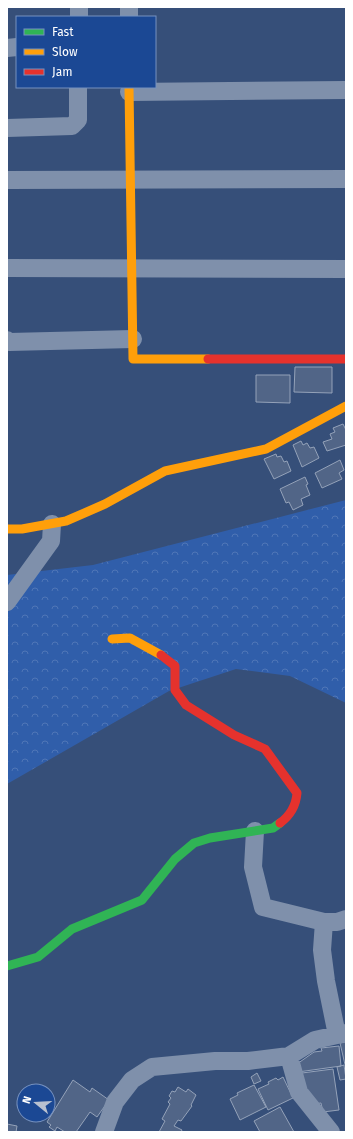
<svg xmlns="http://www.w3.org/2000/svg" width="353" height="1139" viewBox="0 0 353 1139" font-family="'Fira Sans',sans-serif">
	<style>
		.forest { fill: url(#forest-crowns) }
		.building { fill: #516587; stroke: #94a2b9 }
		.lines { fill: none; stroke-linecap: round; stroke-linejoin: round }
		.street { stroke: #7f90ab; stroke-width: 18 }
		.fast { stroke: #30b455; stroke-width: 9 }
		.slow { stroke: #ff9f0a; stroke-width: 9 }
		.jam { stroke: #e5322d; stroke-width: 9 }
	</style>
	<defs>
		<pattern id="forest-crowns" width="20" height="18" patternUnits="userSpaceOnUse"><rect width="20" height="18" fill="#305eaa"/><path d="M2 6a3 3 0 1 1 6 0M12 15a3 3 0 1 1 6 0" fill="none" stroke="#4f76b7"/></pattern>
	</defs>
	<rect width="100%" height="100%" fill="#364f79"/>
	<path class="forest" d="M346 500V703L290 676 236 669 169 691 7 784V575L93 565Z"/>
	<path class="building" d="M295 367H332V393L294 392Z
		M256 375H290V403L256 402Z
		M343 424 346 430V445L327 451 323 442 332 439 330 434 335 432 333 428Z
		M301 441 303 445 307 443 310 448 314 447 319 458 302 467 293 445Z
		M276 454 277 457 281 456 284 462 287 461 291 471 274 479 264 459Z
		M340 460 344 470 339 473 342 479 322 488 315 473Z
		M305 477 308 484 306 485 310 495 301 499 303 505 293 510 289 502 286 503 280 489Z
		M346 1042V1069L340 1043Z
		M339 1046 341 1066 298 1072 297 1064 314 1052 322 1051 321 1048Z
		M344 1065 346 1079 340 1080 337 1067Z
		M333 1069 339 1110 323 1112 321 1103 313 1104 306 1096 302 1073Z
		M257 1073 261 1081 254 1084 251 1077Z
		M283 1077 293 1098 268 1110 258 1089 269 1084 268 1082 276 1078 278 1080Z
		M73 1080 90 1092 92 1088 109 1100 97 1117 90 1112 76 1132H65L57 1127 55 1131 49 1127 51 1125 47 1122Z
		M254 1085 266 1107 240 1120 230 1099 238 1095 237 1093Z
		M178 1087 186 1092 188 1089 196 1095 191 1105 192 1106 181 1121 178 1120 174 1126 182 1130 181 1132H159L165 1121 162 1119 170 1104 168 1102 171 1098 169 1096 172 1091 175 1092Z
		M280 1107 294 1132H260L254 1121Z
		M7 1124 17 1126 16 1132H7Z"/>
	<g class="lines">
		<path class="street" d="M129 7V17
			M79 17V7
			M7 48 17 47
			M129 92 346 90
			M7 128 72 126 78 120V87
			M7 180 346 179
			M7 268 346 269
			M7 340 9 342 133 339
			M7 602 51 541 52 524
			M255 831 253 867 263 907 324 922 322 950 326 981 337 1035
			M324 922H337L346 919
			M289 1056 299 1092 331 1132
			M104 1132 115 1102 132 1080 152 1067 215 1061H248L289 1056 315 1040 346 1033"/>
		<path class="fast" d="M7 966 38 957 72 929 142 900 175 859 194 843 210 838 273 828 280 823"/>
		<path class="slow" d="M129 87 133 359H208
			M7 529H22L66 521 105 504 165 471 266 449 346 406
			M112 639 130 638 161 655"/>
		<path class="jam" d="M208 359H346
			M161 655 175 666V690L186 705 234 735 265 749 297 793C296 806 291 815 280 823"/>
	</g>
	<rect width="353" height="1139" fill="none" stroke="#ffffff" stroke-width="16"/>
	<rect x="16" y="16" width="140" height="72" fill="#1b4894" stroke="#7691bf"/>
	<rect x="24" y="29" width="20" height="6" fill="#30b455" stroke="#7691bf"/>
	<text x="52" y="36" font-size="12" fill="#ffffff">Fast</text>
	<rect x="24" y="49" width="20" height="6" fill="#ff9f0a" stroke="#7691bf"/>
	<text x="52" y="56" font-size="12" fill="#ffffff">Slow</text>
	<rect x="24" y="69" width="20" height="6" fill="#e5322d" stroke="#7691bf"/>
	<text x="52" y="76" font-size="12" fill="#ffffff">Jam</text>
	<g transform="translate(36 1103) rotate(288)"><circle r="19" fill="#1b4894" stroke="#7691bf"/>
	<path d="M0-3L7 15L0 10L-7 15Z" fill="#b9c1d0"/>
	<text y="-6" font-size="11" font-weight="bold" text-anchor="middle" fill="#ffffff">N</text>
	</g>
</svg>
